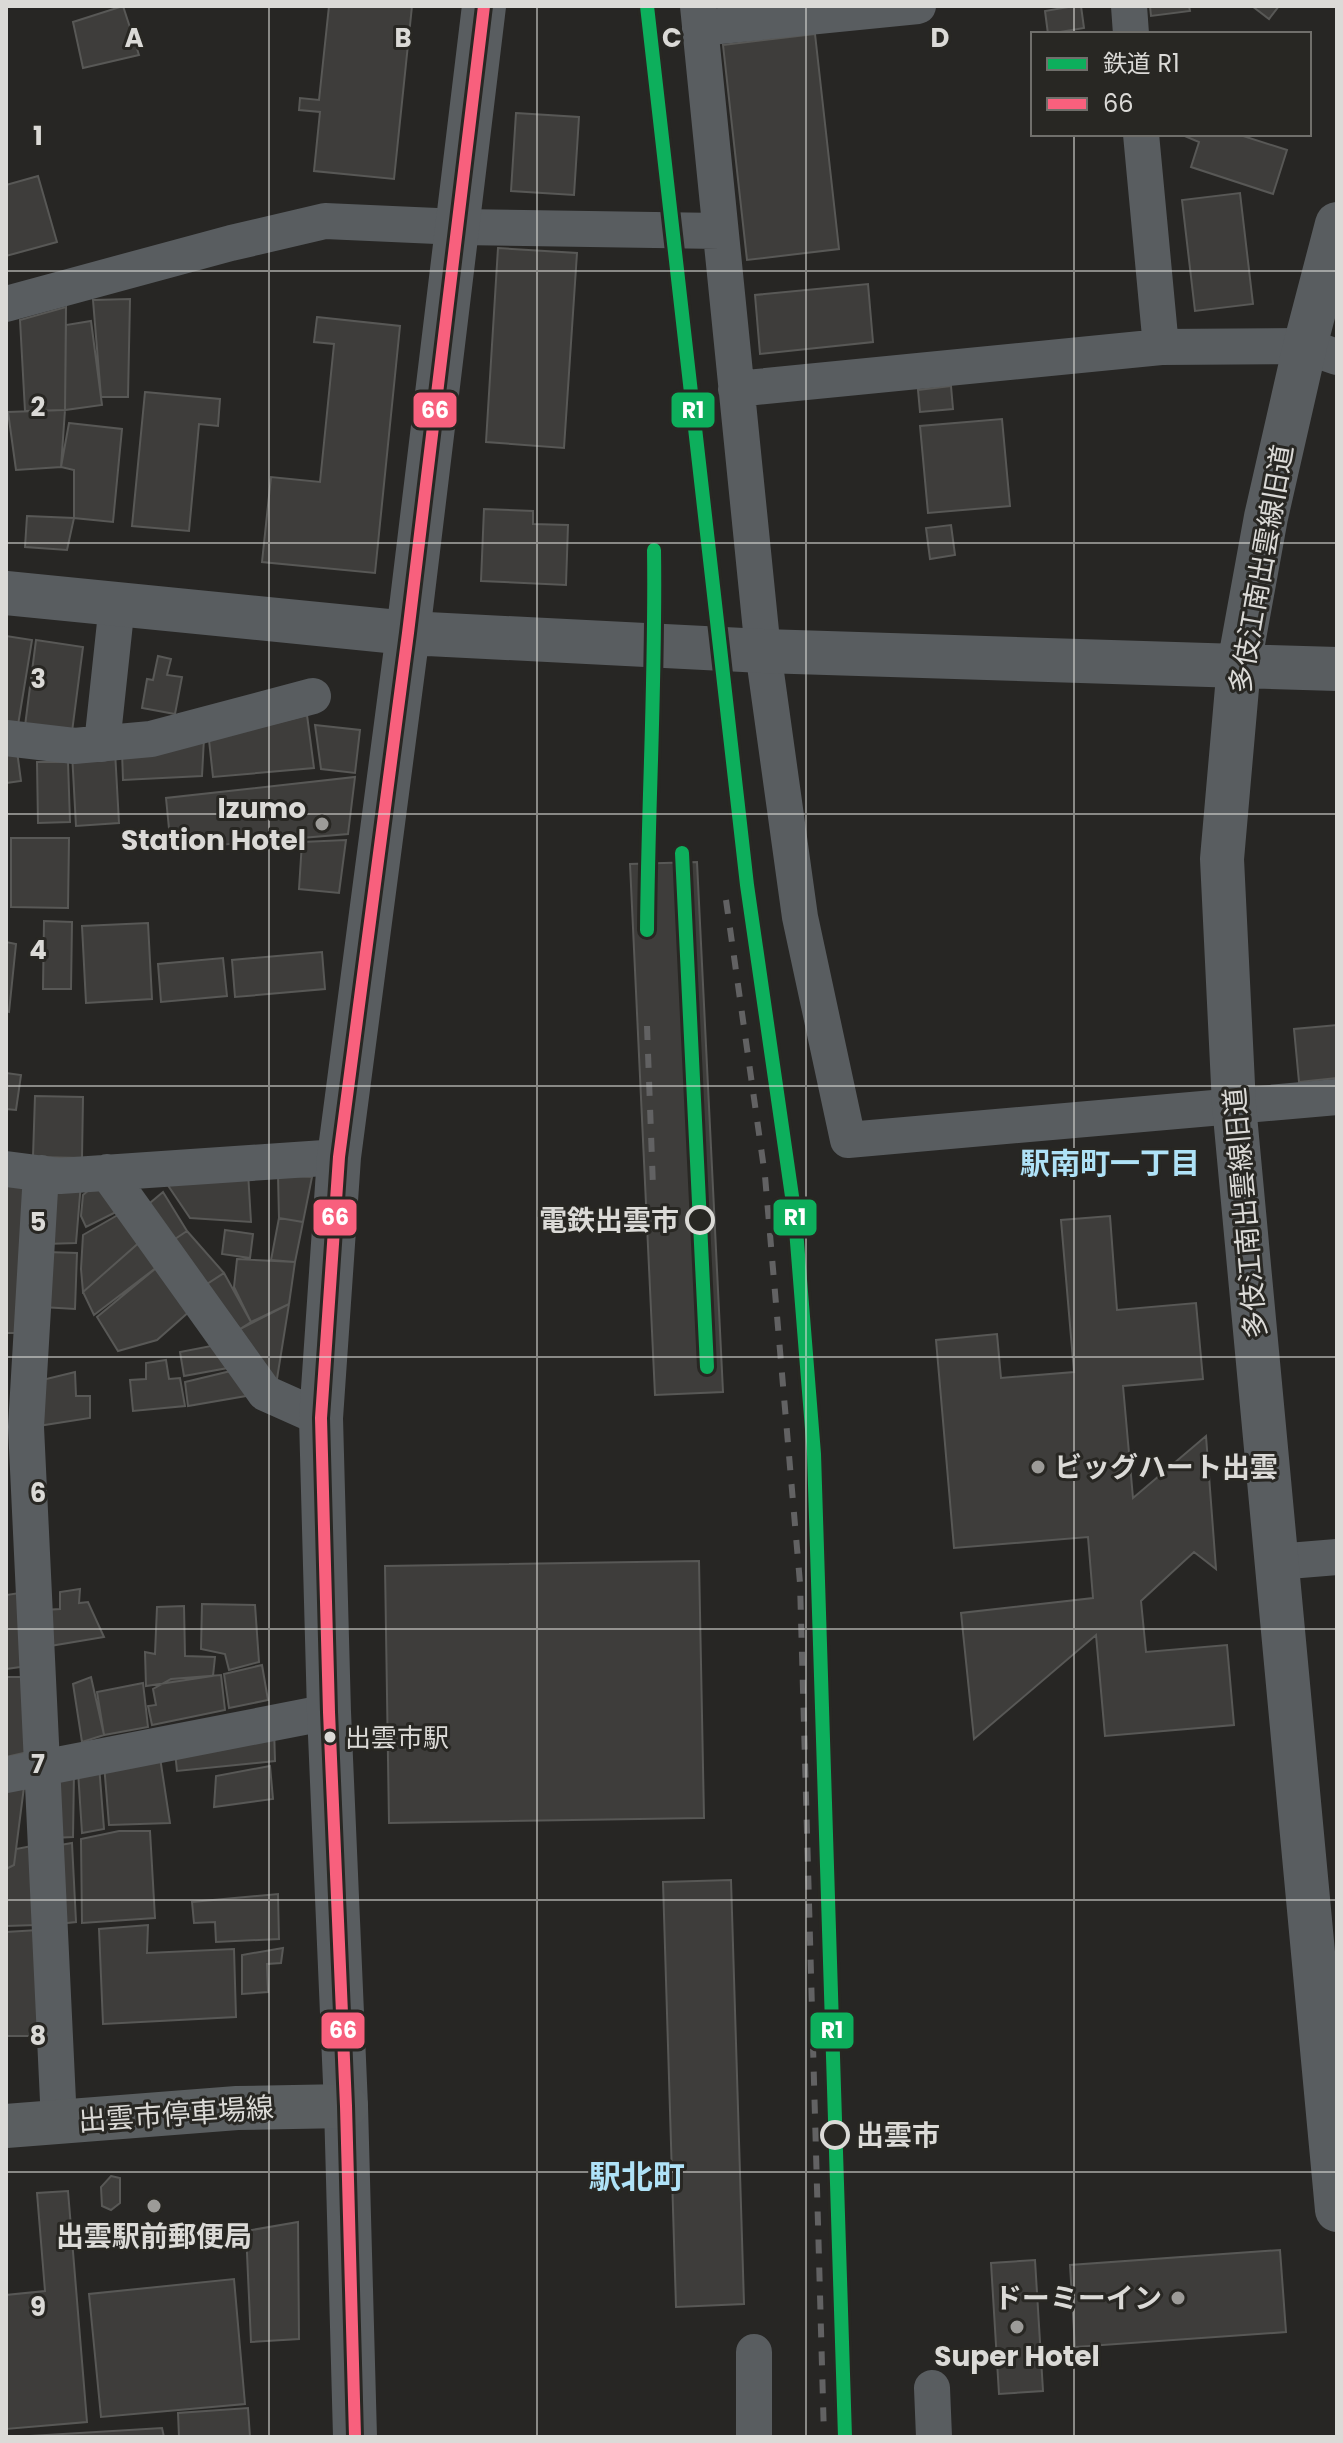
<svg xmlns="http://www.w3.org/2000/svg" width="1343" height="2443" viewBox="0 0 1343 2443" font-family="Poppins,'Noto Sans JP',sans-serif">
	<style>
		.building { fill: #3e3d3b; stroke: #585856; stroke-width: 2 }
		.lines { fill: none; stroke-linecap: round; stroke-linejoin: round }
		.minor { stroke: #595d60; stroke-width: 36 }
		.tertiary { stroke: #595d60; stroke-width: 44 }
		.primary { stroke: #5a5e60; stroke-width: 44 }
		.rail { stroke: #626263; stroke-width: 6; stroke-dasharray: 14 14; stroke-linecap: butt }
		.bus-1-casing { stroke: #282723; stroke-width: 18 }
		.bus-1 { stroke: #f8607d; stroke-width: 12 }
		.rail-1-casing { stroke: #282723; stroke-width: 20 }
		.rail-1 { stroke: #0daf5c; stroke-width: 14 }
		.grid { fill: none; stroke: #dbdad7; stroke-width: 2; stroke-opacity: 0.55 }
		.poi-dot { fill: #9c9b98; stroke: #282723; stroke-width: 3 }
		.stop-dot { fill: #282723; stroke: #dbdad7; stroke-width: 4 }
		.bus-dot { fill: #dbdad7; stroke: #282723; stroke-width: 3 }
		.labels { text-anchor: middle; stroke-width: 6; stroke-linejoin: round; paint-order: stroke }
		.bus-label { font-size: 26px; fill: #dbdad7; stroke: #282723; text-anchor: start }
		.street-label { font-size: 28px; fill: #dbdad7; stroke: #282723 }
		.poi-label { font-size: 28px; font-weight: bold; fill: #dbdad7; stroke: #282723; text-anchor: end }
		.stop-label { font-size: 28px; font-weight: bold; fill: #dbdad7; stroke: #282723; text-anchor: end }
		.neighbourhood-label { font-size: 30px; font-weight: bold; fill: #afe2f7; stroke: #282723 }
		.quarter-label { font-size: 32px; font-weight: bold; fill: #afe2f7; stroke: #282723 }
		.grid-label { font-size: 26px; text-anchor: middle; font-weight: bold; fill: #dbdad7; stroke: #282723; stroke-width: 6; stroke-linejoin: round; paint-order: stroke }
		.line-badge { stroke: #282723; stroke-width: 3 }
		.badge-label { font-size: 22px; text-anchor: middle; font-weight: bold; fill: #fff }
	</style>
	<rect width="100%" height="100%" fill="#272624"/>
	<path class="building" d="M123 6 139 55 83 68 73 22Z
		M329 6H412L394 179 314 171 320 112 299 110 300 98 319 100Z
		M1074 6H1081L1084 28 1048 34 1045 11Z
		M1150 6H1189L1190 11 1151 16Z
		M1252 6H1279L1269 19Z
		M815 34 839 249 747 260 723 45Z
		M516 113 579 117 574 195 511 191Z
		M1180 134H1237L1287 150 1273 194 1191 167 1199 142Z
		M38 176 57 242 6 256V185Z
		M1240 193 1253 304 1195 311 1182 200Z
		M498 248 577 253 564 448 486 442Z
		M868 284 873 342 760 354 755 295Z
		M130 299 128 397H101L93 300Z
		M66 307 65 410 25 411 20 320Z
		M317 317 400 326 375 573 262 562 271 477 320 482 334 344 314 342Z
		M91 321 102 405 65 410 66 325Z
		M951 386 953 409 920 412 918 390Z
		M145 392 220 399 218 426 199 424 189 531 132 526Z
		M65 410 61 467 16 470 8 412Z
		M1002 419 1010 506 928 513 920 426Z
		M69 423 122 429 113 522 74 518V470L61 467Z
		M484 509 533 511V524L568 525 566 585 481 581Z
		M27 516 74 518 67 550 25 547Z
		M951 525 955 555 930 559 926 528Z
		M6 636 32 640 18 725 6 723Z
		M36 640 83 647 72 732 25 726Z
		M158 656 171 659 167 675 182 677 175 714 142 708 147 679 153 680Z
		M307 715 314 768 213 777 209 740Z
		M315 725 360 730 355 773 321 769Z
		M204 738 202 776 123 780 122 752Z
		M17 751 21 781 6 783V752Z
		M115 751 119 823 76 826 72 753Z
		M37 762H68L70 822 38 823Z
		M355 777 348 834 171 849 166 798Z
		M11 838H69L68 908 11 907Z
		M346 840 339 893 299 889 302 842Z
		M697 862 723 1392 655 1395 630 864Z
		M44 921 72 922 71 989H43Z
		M148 923 152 999 86 1003 82 926Z
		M6 942 16 944 9 1012 6 1011Z
		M322 952 325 989 235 997 232 960Z
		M223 958 227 996 161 1002 158 964Z
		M1337 1025V1078L1299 1082 1294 1029Z
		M6 1073 21 1075 16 1110 6 1109Z
		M35 1096 83 1097 82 1158 33 1157Z
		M248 1172 251 1222 190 1218 165 1181Z
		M278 1175 312 1177 303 1222 279 1218Z
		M102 1179 122 1209 86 1227 81 1216 83 1195Z
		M6 1181 32 1183 23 1333H6Z
		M47 1181 81 1183 76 1243 45 1244Z
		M163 1192 187 1231 169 1243 144 1208Z
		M123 1212 142 1240 83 1292 81 1269 83 1235Z
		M1110 1216 1117 1310 1196 1303 1203 1379 1123 1386 1133 1498 1206 1436 1216 1569 1194 1552 1141 1601 1146 1652 1227 1645 1234 1725 1105 1736 1096 1635 974 1739 961 1613 1093 1598 1088 1537 954 1548 936 1340 997 1334 1001 1378 1074 1372 1061 1220Z
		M279 1218 303 1222 295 1262 271 1260Z
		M225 1230 253 1234 250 1258 222 1254Z
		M187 1231 224 1273 204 1286 169 1243Z
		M142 1240 161 1264 94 1315 83 1292Z
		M46 1252 77 1253 75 1309 42 1307Z
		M237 1259 295 1262 289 1304 251 1322 234 1287Z
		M161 1264 191 1310 157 1340 118 1351 97 1317Z
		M224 1273 251 1322 240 1329 204 1286Z
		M289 1304 276 1385 240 1329Z
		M216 1345 233 1367 184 1376 180 1352Z
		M166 1360 169 1379 180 1378 185 1406 133 1411 130 1380 146 1379V1363Z
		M235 1370 252 1395 188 1406 185 1382Z
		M75 1372 76 1396H90V1418L38 1426 34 1382Z
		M699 1561 704 1818 389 1823 385 1566Z
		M80 1589 79 1603 88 1602 104 1637 44 1647V1610L60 1609V1592Z
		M27 1592 28 1666 6 1669V1595Z
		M202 1604 255 1605 259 1662 229 1670 225 1654 201 1649Z
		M184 1606 185 1656 215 1657 213 1676 146 1686 145 1652 155 1654 157 1607Z
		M262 1665 268 1700 229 1708 224 1674Z
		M221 1675 225 1710 152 1725 148 1706 156 1705 153 1689 171 1679Z
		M6 1677H25L28 1752 6 1757Z
		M91 1677 104 1735 82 1742 73 1684Z
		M143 1683 148 1727 104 1735 97 1692Z
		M274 1728 275 1761 177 1771 175 1752Z
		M159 1751 170 1823 109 1825 104 1764Z
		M99 1765 104 1829 82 1833 78 1771Z
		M270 1766 273 1799 214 1807 216 1776Z
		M74 1772 73 1837 53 1838V1774Z
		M25 1779 14 1865 6 1869V1784Z
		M119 1831H150L155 1918 82 1923 81 1839Z
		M72 1843 76 1922 58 1924 54 1846Z
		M37 1845V1925L6 1926V1869L14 1865 16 1849Z
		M731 1880 744 2304 676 2307 663 1882Z
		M278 1894 279 1939 216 1942 215 1922 194 1923 192 1902Z
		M148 1925 147 1953 234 1949 236 2017 103 2024 99 1929Z
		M38 1930 46 2036H6V1932Z
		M283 1948 281 1963 267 1964 268 1992 242 1994V1955Z
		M111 2176 120 2178V2203L111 2210 102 2206 101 2187Z
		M68 2191 87 2422 6 2429V2295L45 2291 37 2193Z
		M298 2222 299 2339 251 2342 246 2231Z
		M1280 2250 1286 2332 1075 2347 1070 2265Z
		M1035 2260 1043 2391 999 2394 991 2263Z
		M234 2279 245 2404 101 2417 89 2294Z
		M248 2408 250 2437H179L178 2413Z
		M162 2428 164 2437H13Z"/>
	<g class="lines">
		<path class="minor" d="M698 6 763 651 800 917 848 1140 1337 1097
			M1129 6 1131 34
			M700 28 918 6
			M1141 134 1161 347
			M6 304 231 243 325 221 459 227 720 231
			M736 389 1161 347 1305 346 1337 357
			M6 738 74 746 151 739 313 696
			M102 744 117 604
			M6 1169 60 1176 339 1157
			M107 1172 265 1393 321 1418
			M41 1173 26 1427 59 2122
			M1276 1562 1337 1557
			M6 1775 329 1712
			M754 2352V2437
			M932 2388 934 2437"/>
		<path class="tertiary" d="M1337 224 1305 346 1266 517 1239 665 1222 859 1234 1105 1337 2210
			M6 593 408 633 763 651 1337 669
			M355 2437 346 2106 329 1712 321 1418 339 1157 408 633 484 6"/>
		<path class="primary" d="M6 2126 237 2108 346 2106"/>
		<path class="rail" d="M726 900 765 1176 800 1583 824 2437
			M647 1026 653 1187
			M690 1034 707 1367"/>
		<g class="bus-1-casing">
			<path id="bus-1" d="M355 2437 346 2106 329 1712 321 1418 339 1157 408 633 484 6"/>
		</g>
		<use href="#bus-1" class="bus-1"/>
		<g class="rail-1-casing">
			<path id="rail-1" d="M647 6 747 885 795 1217 814 1454 845 2437
				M682 853 707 1367
				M647 930C648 803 656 677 654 550"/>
		</g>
		<use href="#rail-1" class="rail-1"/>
	</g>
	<path class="grid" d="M269 6V2437M537 6V2437M806 6V2437M1074 6V34M1074 134V2437M6 271H1337M6 543H1337M6 814H1337M6 1086H1337M6 1357H1337M6 1629H1337M6 1900H1337M6 2172H1337"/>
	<g class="poi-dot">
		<circle cx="322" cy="824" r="8"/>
		<circle cx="1038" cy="1467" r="8"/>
		<circle cx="154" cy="2206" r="8"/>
		<circle cx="1178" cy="2298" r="8"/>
		<circle cx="1017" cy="2327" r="8"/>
	</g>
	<g class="stop-dot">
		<circle cx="700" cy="1220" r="13"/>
		<circle cx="835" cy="2135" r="13"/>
	</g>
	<circle class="bus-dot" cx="330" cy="1737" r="7"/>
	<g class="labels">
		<g class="bus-label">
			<text x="345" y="1747">出雲市駅</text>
		</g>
		<g class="street-label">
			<text transform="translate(1261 569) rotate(-80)" y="10">多伎江南出雲線旧道</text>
			<text transform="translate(1245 1213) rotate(-95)" y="10">多伎江南出雲線旧道</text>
			<text transform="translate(176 2114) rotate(-4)" y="10">出雲市停車場線</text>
		</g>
		<g class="poi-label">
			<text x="306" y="818">Izumo<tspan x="306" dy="32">Station Hotel</tspan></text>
			<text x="1054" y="1477" text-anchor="start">ビッグハート出雲</text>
			<text x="154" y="2246" text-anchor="middle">出雲駅前郵便局</text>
			<text x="1162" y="2308">ドーミーイン</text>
			<text x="1017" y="2366" text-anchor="middle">Super Hotel</text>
		</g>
		<g class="stop-label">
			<text x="679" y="1230">電鉄出雲市</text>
			<text x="856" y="2145" text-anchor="start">出雲市</text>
		</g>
		<g class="neighbourhood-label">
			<text x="1110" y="1174">駅南町一丁目</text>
		</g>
		<g class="quarter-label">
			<text x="637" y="2188">駅北町</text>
		</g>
	</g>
	<g class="grid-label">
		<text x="134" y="47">A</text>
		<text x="403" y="47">B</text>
		<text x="672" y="47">C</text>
		<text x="940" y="47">D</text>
		<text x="38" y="145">1</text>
		<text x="38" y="416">2</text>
		<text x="38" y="688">3</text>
		<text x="38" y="959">4</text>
		<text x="38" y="1231">5</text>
		<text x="38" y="1502">6</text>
		<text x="38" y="1773">7</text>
		<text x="38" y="2045">8</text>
		<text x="38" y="2316">9</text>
	</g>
	<g class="line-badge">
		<rect x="412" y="391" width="46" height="38" rx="8" fill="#f8607d"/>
		<rect x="670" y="391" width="46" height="38" rx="8" fill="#0daf5c"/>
		<rect x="312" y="1198" width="46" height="39" rx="8" fill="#f8607d"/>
		<rect x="772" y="1198" width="46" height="39" rx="8" fill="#0daf5c"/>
		<rect x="320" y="2011" width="46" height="39" rx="8" fill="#f8607d"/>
		<rect x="809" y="2011" width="46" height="39" rx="8" fill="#0daf5c"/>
	</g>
	<g class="badge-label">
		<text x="435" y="418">66</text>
		<text x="693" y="418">R1</text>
		<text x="335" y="1225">66</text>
		<text x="795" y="1225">R1</text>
		<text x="343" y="2038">66</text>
		<text x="832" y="2038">R1</text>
	</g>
	<rect width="1343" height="2443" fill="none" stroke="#dbdad7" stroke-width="16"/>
	<rect x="1031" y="32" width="280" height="104" fill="#282723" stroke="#706f6b" stroke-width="2"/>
	<rect x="1047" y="58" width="40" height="12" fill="#0daf5c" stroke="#706f6b" stroke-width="2"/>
	<text x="1103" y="72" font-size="24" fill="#dbdad7">鉄道 R1</text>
	<rect x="1047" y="98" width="40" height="12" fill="#f8607d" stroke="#706f6b" stroke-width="2"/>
	<text x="1103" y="112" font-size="24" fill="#dbdad7">66</text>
</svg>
